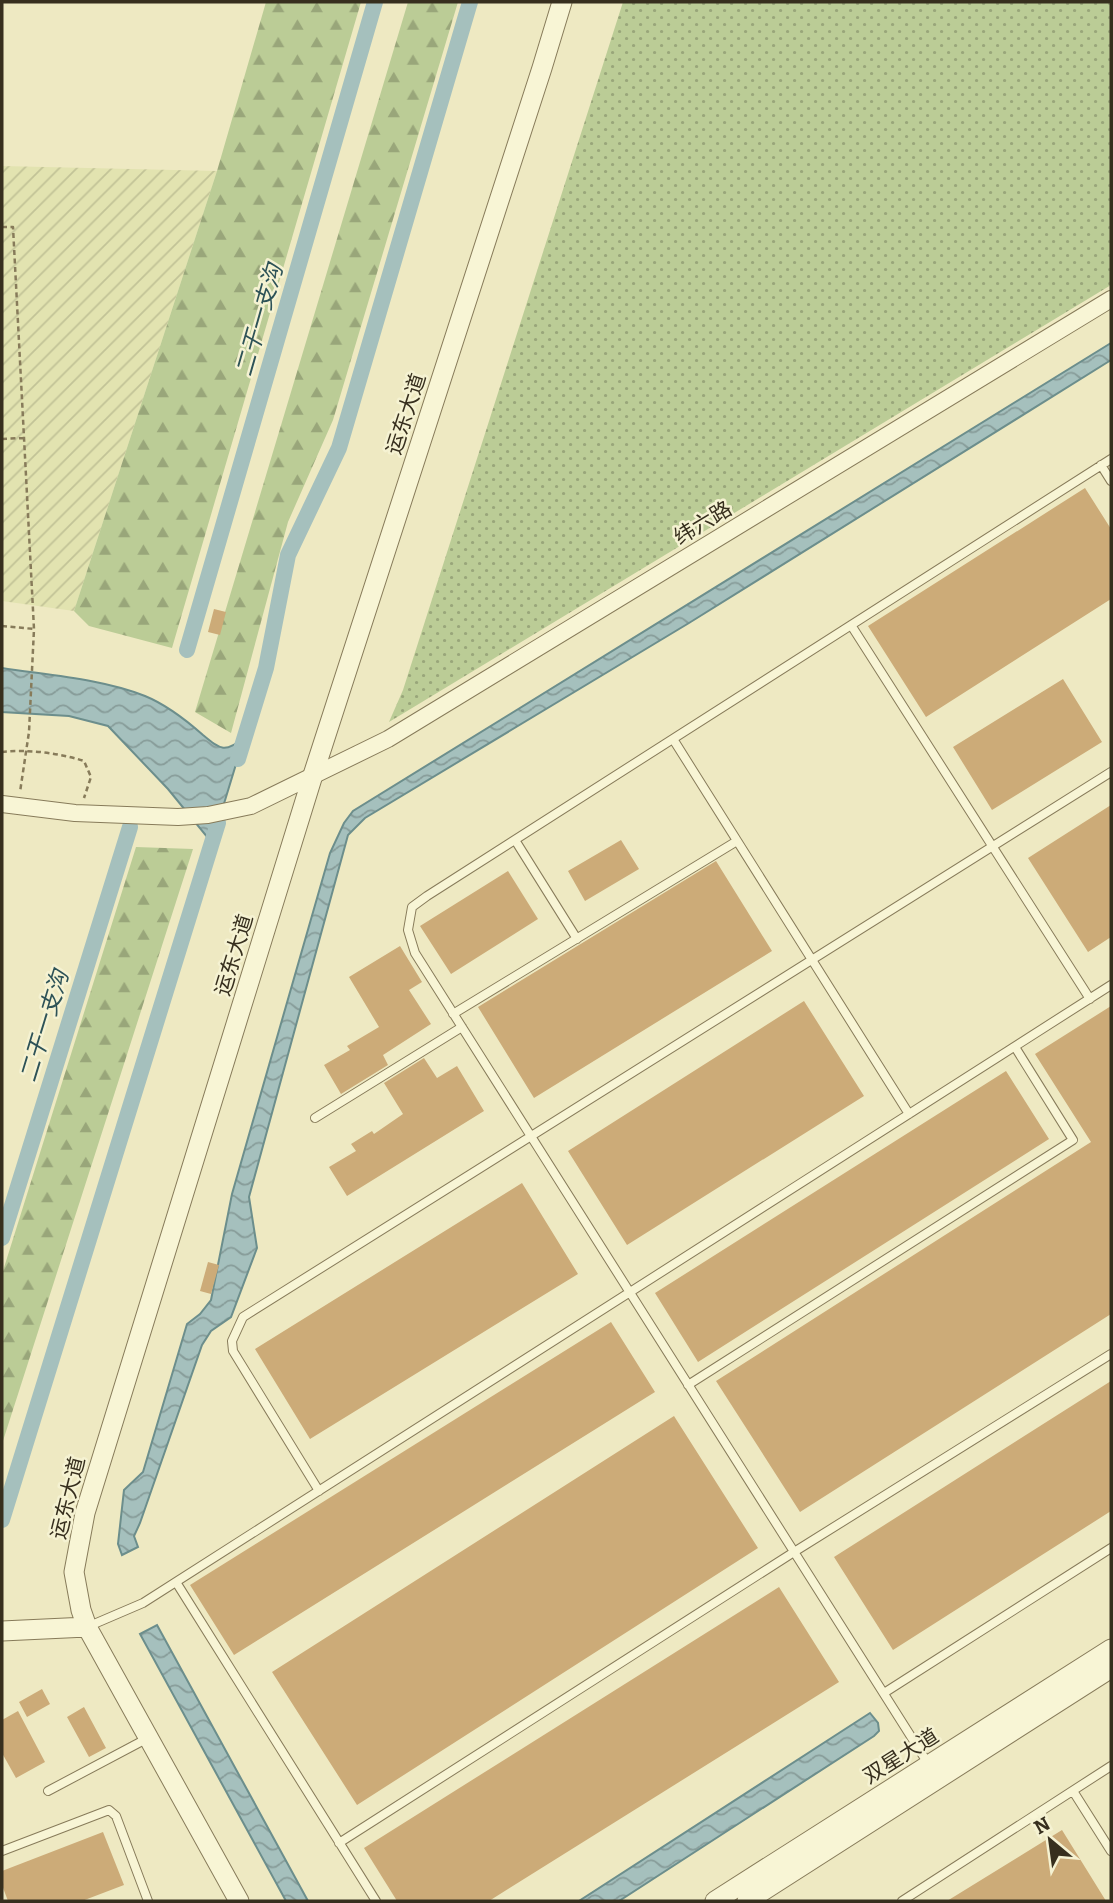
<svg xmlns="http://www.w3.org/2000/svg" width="1113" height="1903" viewBox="0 0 1113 1903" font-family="Bitter,'Noto Sans SC',serif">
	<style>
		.farmland { fill: url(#farmland-furrows) }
		.grass { fill: url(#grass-dots) }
		.forest { fill: url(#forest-firs) }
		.water { fill: url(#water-waves); stroke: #6c8e8c; stroke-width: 2 }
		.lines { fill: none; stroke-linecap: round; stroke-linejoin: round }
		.canal { stroke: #a5c0bd; stroke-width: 16 }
		.building { fill: #ccab78 }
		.service-casing { stroke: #877b5a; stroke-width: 10 }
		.minor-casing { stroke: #877b5a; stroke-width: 18 }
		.tertiary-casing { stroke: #877b5a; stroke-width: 21 }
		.path { stroke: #877b5a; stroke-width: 2.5; stroke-dasharray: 5 3.5; stroke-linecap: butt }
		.service { stroke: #f8f5d5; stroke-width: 8 }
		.minor { stroke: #f8f5d5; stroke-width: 16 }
		.tertiary { stroke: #f8f5d5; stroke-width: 19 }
		.labels { text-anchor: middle; stroke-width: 5; stroke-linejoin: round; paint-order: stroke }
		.street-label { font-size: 21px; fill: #372f1e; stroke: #f5f2d2 }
		.water-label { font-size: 23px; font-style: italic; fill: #2d5257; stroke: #f5f2d2 }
	</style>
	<defs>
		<pattern id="farmland-furrows" width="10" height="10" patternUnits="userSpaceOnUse" patternTransform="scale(1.75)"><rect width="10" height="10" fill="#e2e3b0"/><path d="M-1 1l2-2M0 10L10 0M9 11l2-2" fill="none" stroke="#c2c397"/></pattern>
		<pattern id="grass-dots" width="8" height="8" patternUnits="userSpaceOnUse" patternTransform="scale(1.75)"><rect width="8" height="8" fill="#bbcc96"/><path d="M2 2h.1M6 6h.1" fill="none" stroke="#99a67a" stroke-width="1.8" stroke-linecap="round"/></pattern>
		<pattern id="forest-firs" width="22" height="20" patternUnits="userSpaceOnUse" patternTransform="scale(1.75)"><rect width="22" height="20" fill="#bbcc96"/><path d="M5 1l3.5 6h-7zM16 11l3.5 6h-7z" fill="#99a67a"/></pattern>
		<pattern id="water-waves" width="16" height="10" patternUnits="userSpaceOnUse" patternTransform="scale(1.75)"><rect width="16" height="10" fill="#a5c0bd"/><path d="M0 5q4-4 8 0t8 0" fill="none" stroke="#879c99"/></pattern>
	</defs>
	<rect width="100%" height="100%" fill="#eee9c2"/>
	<path class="farmland" d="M2 166 217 171 74 611 2 601Z"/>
	<path class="grass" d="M623 2H1109L1111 6V285L389 722 403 690Z"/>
	<path class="forest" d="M266 2H361L172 648 89 626 74 611 217 171Z
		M408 2H458L333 420 288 522 231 733 195 712Z
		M136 847 193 849 2 1444V1274Z"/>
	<path class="water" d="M1111 343V360L689 623 365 818 348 835 249 1197 257 1248 231 1317 211 1331 202 1345 140 1523 134 1536 138 1547 122 1555 118 1544 124 1490 143 1472 187 1324 200 1314 211 1300 232 1194 330 853 344 823 353 811Z
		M2 668C47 675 103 679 145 696 167 705 186 720 203 735 221 750 225 753 244 738L212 843 168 789 108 726 69 716 2 712Z
		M157 1625 308 1901H286L140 1634Z
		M870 1713 878 1723 879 1731 874 1736 619 1901H579Z"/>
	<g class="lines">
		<path class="canal" d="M187 650 375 2
			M238 759 266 668 288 555 339 448 470 2
			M2 1238 130 827
			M2 1520 218 823"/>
	</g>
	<path class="building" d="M1085 488 1111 529V599L926 717 868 626Z
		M214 609 226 612 220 635 208 632Z
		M1063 679 1102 742 992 810 953 747Z
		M1111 805V937L1088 952 1028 858Z
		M621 840 639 869 585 901 568 871Z
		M716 861 772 951 534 1098 478 1007Z
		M508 871 538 919 451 974 420 926Z
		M400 946 422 982 409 990 431 1024 383 1055 388 1065 341 1094 324 1065 350 1050 347 1046 379 1027 349 977Z
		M804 1001 864 1096 627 1245 568 1151Z
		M1111 1006V1314L800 1512 716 1381 1091 1142 1035 1054Z
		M424 1058 437 1078 457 1066 484 1111 347 1196 329 1167 356 1151 351 1144 372 1131 374 1134 403 1114 384 1083Z
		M1006 1071 1049 1139 698 1362 655 1293Z
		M522 1183 578 1274 310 1439 255 1349Z
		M208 1262 219 1265 211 1294 200 1291Z
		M611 1322 655 1392 234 1655 190 1585Z
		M1111 1381V1511L893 1650 834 1557Z
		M674 1416 758 1548 357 1805 272 1672Z
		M779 1587 839 1682 489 1901H397L364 1848Z
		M42 1689 50 1704 27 1717 19 1702Z
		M84 1707 106 1748 89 1757 67 1717Z
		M18 1711 45 1762 16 1778 2 1753V1720Z
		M1062 1830 1106 1901H947Z
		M103 1832 124 1885 82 1901H8L2 1885V1871Z"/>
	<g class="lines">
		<g class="service-casing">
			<path id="service" d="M1101 465 1111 481
				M851 625 1090 999
				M673 739 909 1114
				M515 840 577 939
				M453 1014 737 841
				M315 1118 462 1027
				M688 1385 1073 1140 1015 1047
				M319 1491 233 1351 232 1341 243 1317 1111 772
				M176 1582 376 1901
				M87 1627 143 1603 1111 985
				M884 1693 1111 1548
				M929 1765 415 953 408 930 412 907 427 896 1111 459
				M48 1791 148 1738
				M1073 1791 1111 1851
				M339 1843 794 1552 1111 1354
				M2 1851 109 1810 116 1816 148 1901
				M902 1901 1111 1766"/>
		</g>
		<g class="minor-casing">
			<path id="minor" d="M2 804 75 813 178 817 208 815 251 806 388 739 1111 299"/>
		</g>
		<g class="tertiary-casing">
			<path id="tertiary" d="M2 1631 87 1627
				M239 1901 87 1627 81 1610 74 1572 85 1513 313 775 542 68 562 2
				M715 1901 1111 1649
				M747 1901 1111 1668"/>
		</g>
		<path class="path" d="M2 227H13L34 629 29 732 20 792
			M2 439 23 438
			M2 626 34 629
			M2 752C28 749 59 753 84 761L91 777 84 798"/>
		<use href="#service" class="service"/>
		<use href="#minor" class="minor"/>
		<use href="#tertiary" class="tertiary"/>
	</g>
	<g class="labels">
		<g class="street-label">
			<text transform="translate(406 414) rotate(-72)" y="7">运东大道</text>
			<text transform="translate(703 523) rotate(-31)" y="7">纬六路</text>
			<text transform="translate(234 955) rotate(-73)" y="7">运东大道</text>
			<text transform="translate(68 1498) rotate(-76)" y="7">运东大道</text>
			<text transform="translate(901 1756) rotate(-32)" y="7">双星大道</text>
		</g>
		<g class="water-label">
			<text transform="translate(259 320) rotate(-74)" y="8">二干一支沟</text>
			<text transform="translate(44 1026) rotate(-73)" y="8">二干一支沟</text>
		</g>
	</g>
	<rect width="1113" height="1903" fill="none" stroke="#372f1e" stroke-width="7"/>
	<g transform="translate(1050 1840) rotate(331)" stroke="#f5f2d2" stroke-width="5" paint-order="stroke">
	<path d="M0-5L12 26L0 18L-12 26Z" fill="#372f1e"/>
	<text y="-10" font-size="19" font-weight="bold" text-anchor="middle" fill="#372f1e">N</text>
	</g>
</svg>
